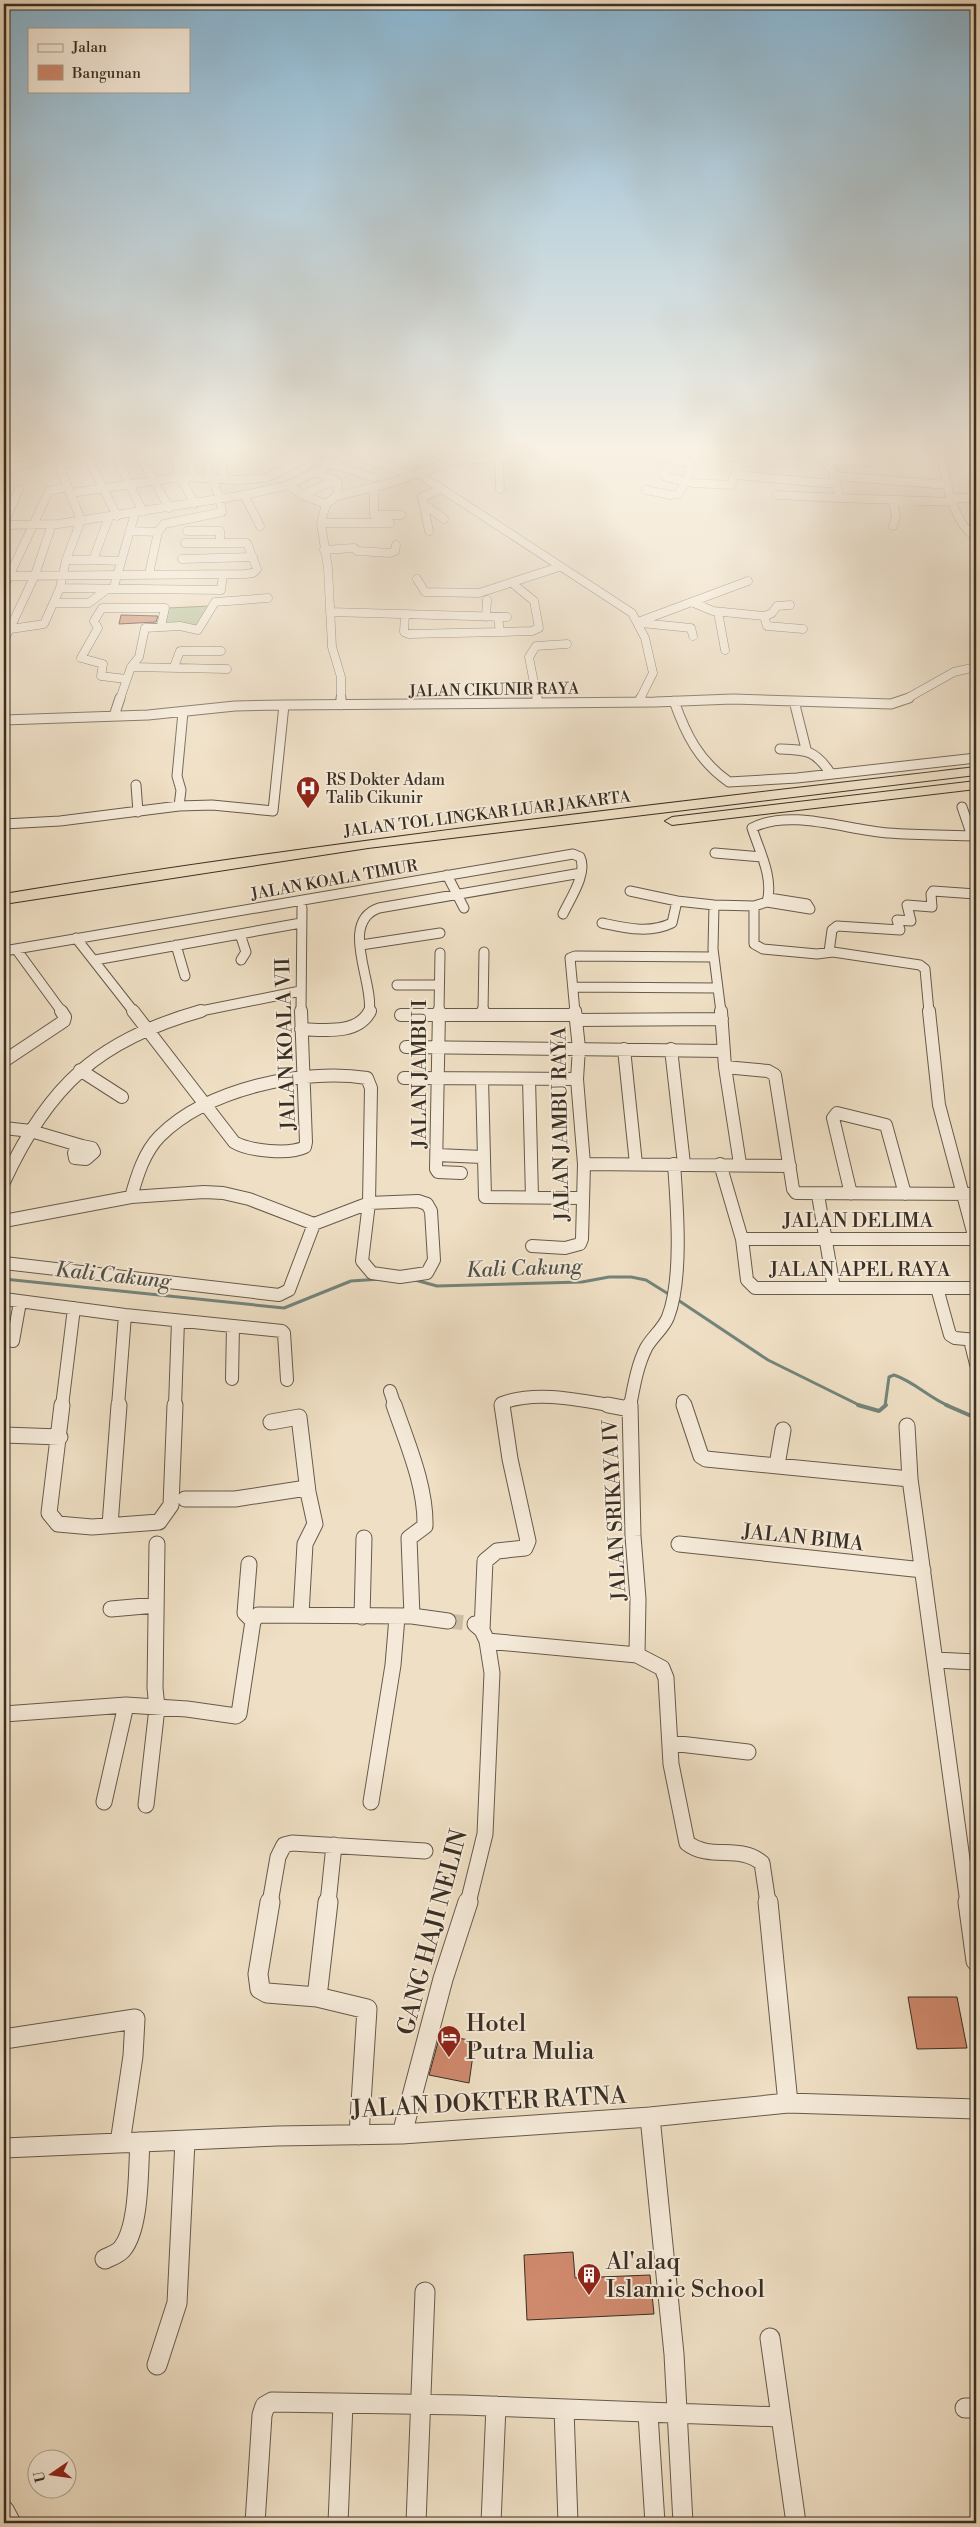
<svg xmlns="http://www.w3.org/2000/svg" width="980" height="2527" viewBox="0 0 980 2527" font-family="'Libre Bodoni',serif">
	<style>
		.green { fill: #b4c399; stroke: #76795e }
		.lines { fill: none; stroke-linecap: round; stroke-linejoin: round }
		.stream-far1 { stroke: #73847b; stroke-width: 3 }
		.stream { stroke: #73847b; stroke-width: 4 }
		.building { fill: #cf896d; stroke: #392f24 }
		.minor-tunnel { stroke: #cbbca4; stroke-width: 15; stroke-dasharray: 15 8; stroke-linecap: butt }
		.minor-far4-casing { stroke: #665b4c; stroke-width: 9 }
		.minor-far3-casing { stroke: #665b4c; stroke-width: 11 }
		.minor-far2-casing { stroke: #665b4c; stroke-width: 14 }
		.minor-far1-casing { stroke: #665b4c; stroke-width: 17 }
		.minor-casing { stroke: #665b4c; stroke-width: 21 }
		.highway-casing { stroke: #392f24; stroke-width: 2 }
		.minor-far4 { stroke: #f5ead9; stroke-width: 8 }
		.minor-far3 { stroke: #f5ead9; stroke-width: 9 }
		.minor-far2 { stroke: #f5ead9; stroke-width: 12 }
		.minor-far1 { stroke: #f5ead9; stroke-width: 15 }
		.minor { stroke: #f5ead9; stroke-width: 19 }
		.highway { fill: #efdfc4; fill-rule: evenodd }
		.labels { text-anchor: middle; stroke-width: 4; stroke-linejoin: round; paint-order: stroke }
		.far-street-label { font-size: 16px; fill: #392f24; stroke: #f5ead9 }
		.far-poi-label { font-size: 16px; fill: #392f24; stroke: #f5ead9; text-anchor: start }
		.street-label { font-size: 20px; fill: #392f24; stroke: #f5ead9 }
		.water-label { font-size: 21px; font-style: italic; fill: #515248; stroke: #f5ead9 }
		.near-street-label { font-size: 24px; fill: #392f24; stroke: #f5ead9 }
		.near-poi-label { font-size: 24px; fill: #392f24; stroke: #f5ead9; text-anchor: start }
	</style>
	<rect width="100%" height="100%" fill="#efdfc4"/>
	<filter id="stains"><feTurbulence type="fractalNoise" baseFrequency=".004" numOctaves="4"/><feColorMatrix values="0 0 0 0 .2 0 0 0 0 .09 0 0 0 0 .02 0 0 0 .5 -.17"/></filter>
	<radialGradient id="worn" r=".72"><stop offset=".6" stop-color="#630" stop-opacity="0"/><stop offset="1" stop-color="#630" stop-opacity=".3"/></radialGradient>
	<path class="green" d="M210 606 199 628 164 624 168 608Z"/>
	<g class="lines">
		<path class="stream-far1" d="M4 1279 284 1308 351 1281 381 1279
			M415 1280 437 1286 582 1282 609 1277H631L646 1280 670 1295
			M675 1298 768 1360 861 1406
			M885 1406 889 1377 894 1375C915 1382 929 1398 949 1406"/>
		<path class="stream" d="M858 1405 879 1411 886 1405
			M946 1405 976 1418"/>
	</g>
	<path class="building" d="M121 615 158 616 156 622 119 624Z
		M908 1997H957L967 2048 917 2049Z
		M440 2035 475 2041 469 2083 429 2075Z
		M573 2252 575 2278 650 2275 654 2314 527 2320 524 2255Z"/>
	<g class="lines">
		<path class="minor-tunnel" d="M448 1621 475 1624"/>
		<g class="minor-far4-casing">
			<path id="minor-far4" d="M186 450 194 476
				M275 450 288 458 305 457
				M383 450 429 465
				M426 450 450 458
				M629 450 691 463 686 482 678 494 671 495 646 490
				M940 450C946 479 950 519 976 538
				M959 450 962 462
				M779 452 821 457 833 471 840 498 954 502
				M352 454 407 473
				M537 454 538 450
				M696 455 740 458
				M174 457 180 477 195 504
				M245 457 278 452
				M499 459 500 489
				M824 461 874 462
				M326 462 374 478
				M222 465 225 479
				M4 470 57 455 61 450
				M314 472 338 482 337 496
				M664 473 666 477 693 483 731 485 744 450
				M419 474 632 613 645 638 653 673 640 699
				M735 475 836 484
				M835 476 948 485
				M973 484 975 497
				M289 485 302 495 326 504
				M374 488V515H401
				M71 493 180 477 237 480 266 478 325 450
				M244 495 260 526
				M302 495 335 480
				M777 495 840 498
				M953 498H976
				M893 501 896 517 893 526
				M425 505 444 519
				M143 512 116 456 139 454 169 508
				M4 523 19 489
				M321 523H390
				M4 525 58 524 244 495 289 485 360 450
				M130 531 158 532 149 574
				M187 531H220V543
				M429 531 422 497 441 489
				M158 532 164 524 222 512 220 499 205 460
				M324 550 354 548 357 551 390 553 395 551 396 545
				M182 559 253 557
				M66 560H93L109 517
				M93 560 121 561
				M4 576 245 574 253 573 257 569 247 543H185
				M417 579 425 592 479 593 559 567
				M115 583 135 513
				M4 587 49 491 67 487
				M60 588 221 590 223 575
				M54 603H89L106 590
				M694 603 713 611 764 616 767 626 803 629
				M330 612 507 617
				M718 612 725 650
				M405 614 404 632 409 634 500 632 498 617
				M765 616 772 613 777 606 790 605
				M486 617 487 600
				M638 622 748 581
				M641 623 691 628 693 636
				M4 630 44 624 60 588 66 560 81 520 60 468 61 464 88 458 117 516
				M500 632 532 631 539 628 534 601 512 583
				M4 641 35 575 52 524
				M131 667 227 669
				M174 667 180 651H221
				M126 679 101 676 103 664 81 658 98 628 94 621 102 608H165L161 626
				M120 699 131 667 139 657 145 628 180 626 198 630 215 602 268 598
				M341 699V677L332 647 328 568 321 523 326 504 337 496 391 483 456 460 507 458 516 455 519 450
				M537 699 529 657 536 646 567 644
				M730 699H737
				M906 699 954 672 976 667"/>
		</g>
		<g class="minor-far3-casing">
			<path id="minor-far3" d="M341 698V705
				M537 698 538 703
				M674 701C686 735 699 761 729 782L797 778 976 758
				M794 701 806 749
				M639 702 641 698
				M114 716 120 698
				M4 720 148 715 235 706 284 705 655 702 733 699 891 704 909 698
				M780 749C807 750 815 750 831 774
				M136 785 138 812
				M179 806 181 790 177 776 183 712
				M962 807 972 836
				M4 824 60 821 179 806 212 805 273 811 284 705
				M715 853 762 857
				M447 875 464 908
				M630 891 677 901 714 905 754 906 767 902 810 909 807 904 769 898
				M767 902C774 878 759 850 752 828 789 808 847 830 888 833 917 835 947 835 976 836
				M714 905 713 949 721 1012
				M754 906V944L763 949 817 954 833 952 920 965 925 969 929 1012
				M602 923C626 928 649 934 672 923L677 901
				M240 934 246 952 241 960
				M76 938 134 1012
				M176 945 185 976
				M361 945 440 933
				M16 949 62 1012
				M4 951 573 854 580 857C588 873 570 899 563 914
				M829 952 832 930 837 926 900 930 897 920 911 921 907 905 932 907 931 894 933 891 976 894
				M95 960 301 923
				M397 985H438
				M574 987 717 988
				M196 1012 300 991
				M301 1012 302 908
				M369 1012C375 984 338 922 379 908L581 873
				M439 1012 440 953
				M483 1012 484 952
				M575 1012 570 958 575 956 714 957"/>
		</g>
		<g class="minor-far2-casing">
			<path id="minor-far2" d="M133 1011 234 1142C249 1151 289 1155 305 1147L306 1142 301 1011
				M439 1011 436 1169 438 1172 461 1173
				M721 1011 725 1067 740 1164
				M929 1011 939 1105 976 1243
				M401 1015H576
				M483 1015V1011
				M576 1020 722 1019
				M301 1029C324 1030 358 1035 370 1011
				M406 1047 723 1051
				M624 1049 636 1164
				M671 1049 684 1164
				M4 1061 64 1021 65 1017 61 1011
				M725 1067 768 1071 775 1075 793 1189 796 1193 976 1194
				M80 1070 122 1097
				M404 1078 577 1079
				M482 1079 485 1197 582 1198
				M529 1079 532 1197
				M4 1128 31 1131 82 1146
				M82 1146 92 1148 94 1152 86 1159 75 1158 74 1153Z
				M437 1155 482 1157
				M584 1164 790 1166
				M720 1164 742 1239 747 1280 755 1288H976
				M4 1182C48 1086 98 1040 201 1011
				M851 1194 833 1118 837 1113 886 1125 905 1194
				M818 1195 834 1288
				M131 1197C137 1176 144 1152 160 1136 207 1089 303 1068 367 1078L371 1088 369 1203
				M418 1201 427 1204 431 1211 434 1260 427 1273 400 1277 372 1273 362 1261 369 1203Z
				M4 1221 131 1197 204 1192 223 1193 249 1199 314 1224
				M742 1239H975
				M532 1246 565 1248 580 1244 582 1239 584 1164 577 1079 579 1048 575 1011
				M4 1263 279 1295 289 1290 314 1224 369 1203
				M937 1288 950 1335 955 1338 976 1340
				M4 1299 125 1315 282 1331 284 1333 287 1380
				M970 1340 976 1364
				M13 1341 20 1302
				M232 1379 233 1326
				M390 1391 395 1406
				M683 1401 685 1406
				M62 1406 74 1308
				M118 1406 125 1315
				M175 1406 178 1321
				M502 1406V1403C537 1390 579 1400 615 1406
				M630 1406C634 1386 637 1366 646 1348 652 1337 664 1328 668 1317 683 1279 677 1205 674 1164"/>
		</g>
		<g class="minor-far1-casing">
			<path id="minor-far1" d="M62 1405 49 1513 58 1524 92 1527 159 1522 171 1505 175 1405
				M394 1405C407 1443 426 1486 425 1526L409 1538 412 1616
				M608 1405 629 1409
				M630 1405 633 1536 638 1599 637 1655
				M684 1405 701 1456 706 1459 910 1479
				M271 1422 299 1417 308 1492
				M907 1426 910 1479 968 1903
				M4 1435 60 1437
				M777 1465 783 1430
				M185 1499H235L300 1489 308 1492 315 1524 305 1544 301 1614
				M110 1525 119 1405
				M679 1544 923 1570
				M249 1564 245 1613 253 1621
				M111 1609 156 1605
				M362 1617 364 1538
				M482 1630 485 1561 497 1551 525 1548 528 1541 510 1459 502 1405
				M487 1641 637 1655 662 1668 666 1678 671 1764 687 1843C710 1861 740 1844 762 1863L768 1903
				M935 1660 976 1662
				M4 1714 126 1705 187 1709 236 1716 239 1714 253 1621 258 1615 412 1616 448 1621
				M671 1743 748 1752
				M104 1802 126 1705
				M371 1802 393 1665 397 1617
				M146 1805 157 1708 155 1688 157 1544
				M270 1903 278 1857 284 1845 292 1843 425 1851
				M328 1903 334 1845
				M468 1903 485 1834 492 1673 487 1641 482 1630 475 1624"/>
		</g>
		<g class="minor-casing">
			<path id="minor" d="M270 1902 258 1974 260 1989 267 1993 317 1997 367 2009 359 2135
				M768 1902 788 2103
				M968 1902 976 1961
				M317 1997 328 1902
				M4 2039 135 2019 133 2056 120 2143
				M650 2117 674 2354 683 2523
				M402 2134 443 1979 468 1902
				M4 2148 277 2136 402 2134 650 2117 788 2103 976 2109
				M105 2259C111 2256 118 2254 122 2249 140 2227 138 2170 140 2142
				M770 2338 796 2523
				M157 2365 177 2303 185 2141
				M965 2408H976
				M564 2409 568 2523
				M648 2414 655 2523
				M4 2510 11 2523
				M255 2523 262 2415 265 2406 272 2402 463 2405 780 2417
				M338 2523 343 2404
				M416 2523 425 2292
				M491 2523 496 2406"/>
		</g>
		<g class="highway-casing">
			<path id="highway" d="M976 767V775L368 848 4 904V894C327 841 651 805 976 767Z
				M976 781V789L672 825 665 821 672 817Z"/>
		</g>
		<use href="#minor-far4" class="minor-far4"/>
		<use href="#minor-far3" class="minor-far3"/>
		<use href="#minor-far2" class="minor-far2"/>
		<use href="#minor-far1" class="minor-far1"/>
		<use href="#minor" class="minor"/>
		<use href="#highway" class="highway"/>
	</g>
	<linearGradient id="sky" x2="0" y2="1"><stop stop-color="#89b7d4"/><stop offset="0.56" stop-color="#f8f1e4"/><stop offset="1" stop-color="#f8f1e4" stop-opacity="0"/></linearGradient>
	<rect width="980" height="804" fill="url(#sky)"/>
	<defs>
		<g id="hospital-pin" transform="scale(1.25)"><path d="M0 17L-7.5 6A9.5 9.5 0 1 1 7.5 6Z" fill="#8f2418" stroke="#f5ead9"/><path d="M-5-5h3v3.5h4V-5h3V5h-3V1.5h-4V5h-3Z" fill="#fff"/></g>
		<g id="hotel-pin" transform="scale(1.25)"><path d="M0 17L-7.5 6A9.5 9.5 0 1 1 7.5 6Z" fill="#8f2418" stroke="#f5ead9"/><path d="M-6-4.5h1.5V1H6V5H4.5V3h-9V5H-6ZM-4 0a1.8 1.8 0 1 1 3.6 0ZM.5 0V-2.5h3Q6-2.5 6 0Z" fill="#fff"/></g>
		<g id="building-pin" transform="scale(1.25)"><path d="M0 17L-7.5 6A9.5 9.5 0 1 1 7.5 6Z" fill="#8f2418" stroke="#f5ead9"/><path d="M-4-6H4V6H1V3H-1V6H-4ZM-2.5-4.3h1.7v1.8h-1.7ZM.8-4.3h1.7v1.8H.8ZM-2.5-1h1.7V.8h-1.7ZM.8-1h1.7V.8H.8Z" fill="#fff"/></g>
	</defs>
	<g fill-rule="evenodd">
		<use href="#hospital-pin" x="308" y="788"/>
		<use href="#hotel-pin" x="449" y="2037"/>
		<use href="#building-pin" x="589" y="2275"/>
	</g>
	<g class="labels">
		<g class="far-street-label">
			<text transform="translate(494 689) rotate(-1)" y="6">JALAN CIKUNIR RAYA</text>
			<text transform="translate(487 813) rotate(-7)" y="6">JALAN TOL LINGKAR LUAR JAKARTA</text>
			<text transform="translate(334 879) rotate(-10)" y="6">JALAN KOALA TIMUR</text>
		</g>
		<g class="far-poi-label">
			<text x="326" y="785">RS Dokter Adam<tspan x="326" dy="18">Talib Cikunir</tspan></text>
		</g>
		<g class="street-label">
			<text transform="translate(285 1044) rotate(-92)" y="7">JALAN KOALA VII</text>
			<text transform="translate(419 1074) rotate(-90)" y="7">JALAN JAMBU I</text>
			<text transform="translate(560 1124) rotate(-91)" y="7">JALAN JAMBU RAYA</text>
			<text x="858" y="1227">JALAN DELIMA</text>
			<text x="860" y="1276">JALAN APEL RAYA</text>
			<text transform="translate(614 1510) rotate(-93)" y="7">JALAN SRIKAYA IV</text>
			<text transform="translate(803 1537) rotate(6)" y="7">JALAN BIMA</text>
		</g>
		<g class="water-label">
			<text transform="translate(524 1268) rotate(-2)" y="7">Kali Cakung</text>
			<text transform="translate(113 1275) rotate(6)" y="7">Kali Cakung</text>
		</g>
		<g class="near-street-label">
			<text transform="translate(432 1932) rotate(-75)" y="8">GANG HAJI NELIN</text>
			<text transform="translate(489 2102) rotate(-3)" y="8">JALAN DOKTER RATNA</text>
		</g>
		<g class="near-poi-label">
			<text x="466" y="2031">Hotel<tspan x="466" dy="28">Putra Mulia</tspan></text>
			<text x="606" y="2269">Al'alaq<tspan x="606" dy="28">Islamic School</tspan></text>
		</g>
	</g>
	<rect width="980" height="2527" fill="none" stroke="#efdfc4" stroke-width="20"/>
	<rect x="5" y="5" width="970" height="2517" fill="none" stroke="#392f24" stroke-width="2.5"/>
	<rect x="10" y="10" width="960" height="2507" fill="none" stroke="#392f24"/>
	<rect x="28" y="28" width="162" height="65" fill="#f5ead9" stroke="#aa9f91"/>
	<rect x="38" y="44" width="25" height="8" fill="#f5ead9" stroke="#aa9f91"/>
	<text x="72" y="52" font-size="15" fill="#392f24">Jalan</text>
	<rect x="38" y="65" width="25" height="15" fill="#cf896d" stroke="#aa9f91"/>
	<text x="72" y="78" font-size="15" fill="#392f24">Bangunan</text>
	<g transform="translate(52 2474) rotate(257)"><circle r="24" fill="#f5ead9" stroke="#aa9f91"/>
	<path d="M0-4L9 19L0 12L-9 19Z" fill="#8f2418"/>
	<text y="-8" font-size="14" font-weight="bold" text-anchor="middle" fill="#392f24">U</text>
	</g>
	<rect width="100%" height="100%" filter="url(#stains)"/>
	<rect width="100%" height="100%" fill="url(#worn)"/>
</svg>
